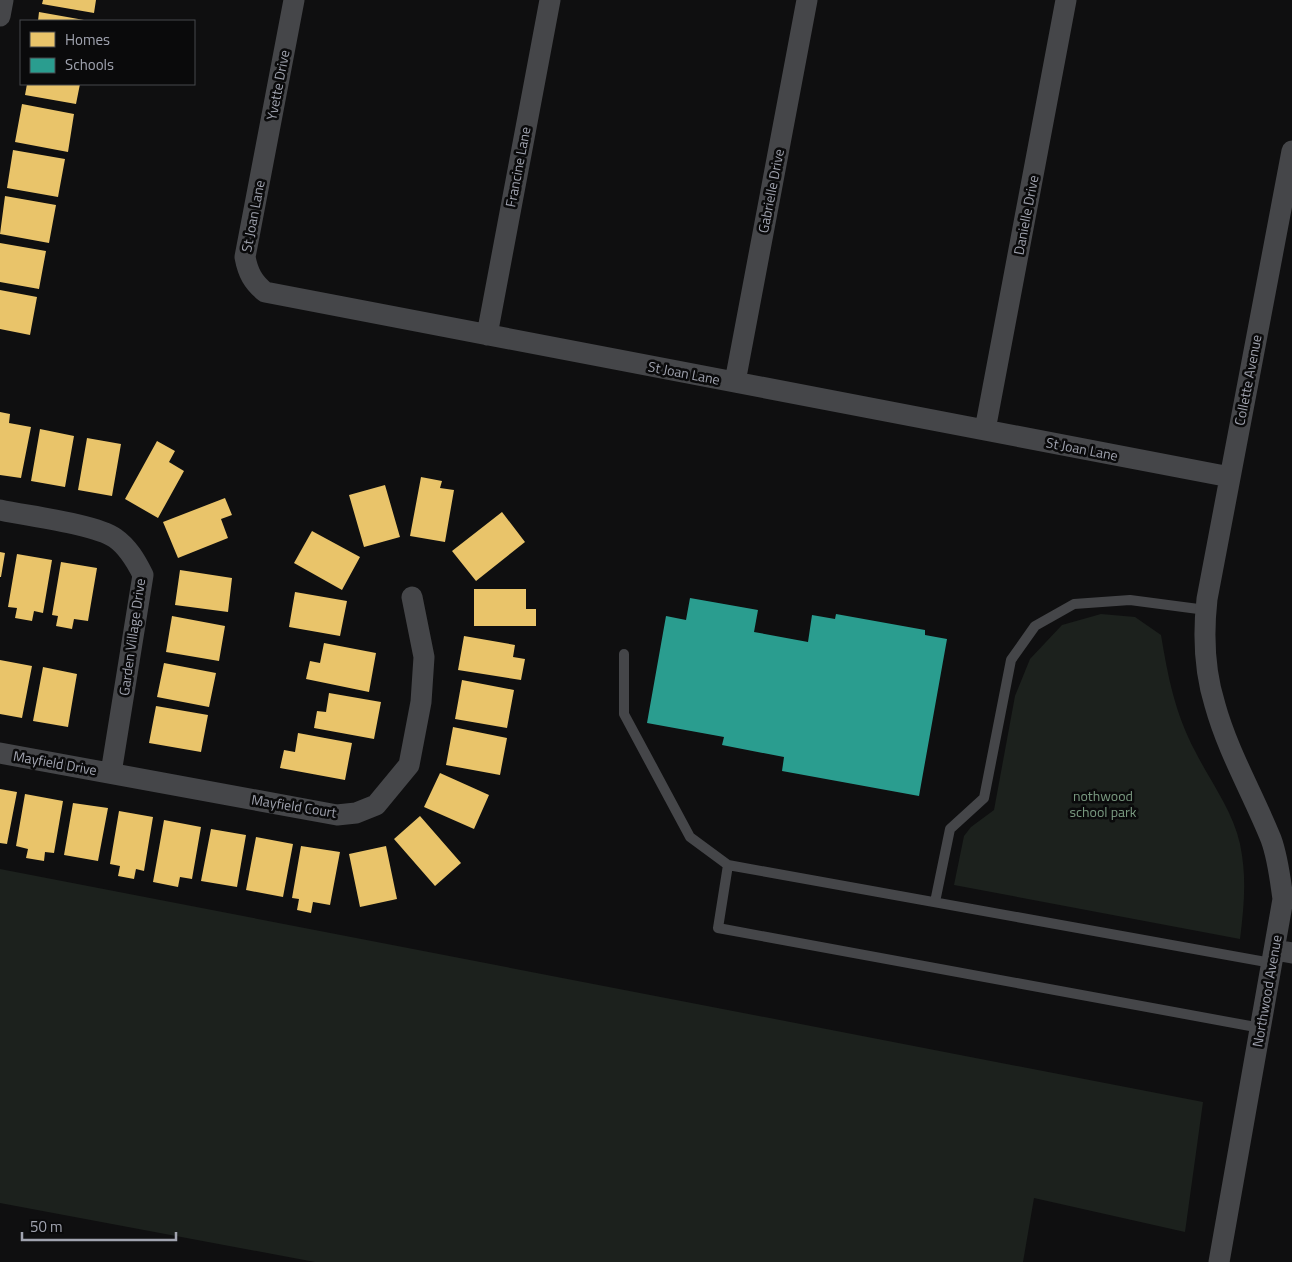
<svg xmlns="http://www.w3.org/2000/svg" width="1292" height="1262" viewBox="0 0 1292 1262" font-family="'Titillium Web',sans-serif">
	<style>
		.green { fill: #1c211d }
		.homes { fill: #e9c46a }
		.schools { fill: #2a9d8f }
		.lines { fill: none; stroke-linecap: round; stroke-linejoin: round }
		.service { stroke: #454649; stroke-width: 10 }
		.minor { stroke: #454649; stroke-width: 21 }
		.labels { text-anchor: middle; stroke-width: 5; stroke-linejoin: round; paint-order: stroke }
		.street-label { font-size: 14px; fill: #a1a4b0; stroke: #0a0a0b }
		.park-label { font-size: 14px; fill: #7a9a81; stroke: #0a0a0b }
	</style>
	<rect width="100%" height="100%" fill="#0f0f10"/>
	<path class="green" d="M1101 614 1135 617 1161 635C1168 677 1175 713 1195 751 1210 781 1233 811 1240 844 1247 878 1244 906 1240 939L954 885 964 836 971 827 994 810 1015 696 1030 659 1062 625Z
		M0 869 1203 1102 1185 1232 1034 1198 1023 1262H315L0 1203Z"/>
	<path class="homes" d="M43 0H96L94 13 42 4Z
		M39 12 84 20V21H38Z
		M27 84H80L76 104 25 95Z
		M22 104 74 114 68 152 15 142Z
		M13 150 65 159 58 197 7 188Z
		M5 196 56 205 49 243 0 234Z
		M0 243 46 251 39 289 0 282Z
		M0 290 37 297 30 335 0 329Z
		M0 412 10 414 9 423 31 427 21 478 0 475Z
		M40 429 74 436 65 487 31 481Z
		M87 438 121 444 112 496 78 490Z
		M157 441 175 451 169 462 184 471 158 518 125 499Z
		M421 477 442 481 440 488 454 490 445 542 410 536Z
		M385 485 400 537 364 547 349 495Z
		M225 498 232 515 221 519 228 538 178 558 163 522Z
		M502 512 525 542 476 581 452 551Z
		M312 531 360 557 342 590 294 563Z
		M0 552 5 553 1 577H0Z
		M17 554 52 560 43 613 34 611 32 621 15 618 17 608 8 607Z
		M61 562 97 568 88 621 74 619 72 629 56 626 58 616 52 615Z
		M180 570 232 578 228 612 175 605Z
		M474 589H526V609H536V626H474Z
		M295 592 347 601 340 636 289 627Z
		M172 616 225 626 219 661 166 652Z
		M464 636 515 645 513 657 525 659 521 680 458 670Z
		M324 643 376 653 369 692 306 679 310 661 320 663Z
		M0 660 32 666 22 718 0 714Z
		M164 663 216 673 209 707 157 697Z
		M43 667 77 674 68 727 33 721Z
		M462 680 514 690 507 728 455 719Z
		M329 693 381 702 374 739 314 728 317 711 326 712Z
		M156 706 208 715 201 752 149 743Z
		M453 727 507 738 500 775 446 765Z
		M298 733 352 743 345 780 280 768 284 750 295 752Z
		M440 773 489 795 474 829 424 807Z
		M0 789 17 792 7 844 0 843Z
		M25 794 63 801 54 853 45 852 44 861 26 858 28 849 16 846Z
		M73 803 108 808 98 861 64 855Z
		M119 811 153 817 144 871 136 869 134 879 118 876 120 866 110 864Z
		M420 816 461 863 435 886 394 839Z
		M164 820 201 827 192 879 180 877 178 887 153 882Z
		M211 829 246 835 237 887 201 881Z
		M256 837 293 844 283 897 246 890Z
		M301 846 340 852 330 905 313 902 311 913 297 910 299 899 292 898Z
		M386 846 397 899 360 907 349 854Z"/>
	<path class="schools" d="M690 598 758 610 754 632 808 642 812 615 835 619 836 614 925 630V635L947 639 919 796 782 771 784 757 722 745 724 737 647 723 666 616 686 620Z"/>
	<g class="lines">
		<path class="service" d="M624 654V714L690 837 728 865
			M935 902 950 829 984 798 1011 660 1035 626 1074 604 1130 600 1206 610
			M1261 1028 718 928 728 865 1272 963"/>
		<path class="minor" d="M294 0 245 257C248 273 253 282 265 292L1230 477
			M0 16 3 0
			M487 335 550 0
			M735 382 807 0
			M985 430 1066 0
			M0 510C27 516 95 524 115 538 128 547 136 561 143 575L111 773
			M0 753 337 815 356 813 376 805 409 765 421 702 424 657 412 597
			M1275 950 1292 953
			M1219 1262 1283 899C1280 878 1278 858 1271 839 1253 794 1228 752 1215 705 1204 670 1203 635 1207 599L1292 151"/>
	</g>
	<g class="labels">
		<g class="street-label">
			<text transform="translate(278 85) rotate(-79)" y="5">Yvette Drive</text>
			<text transform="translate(518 167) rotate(-79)" y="5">Francine Lane</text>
			<text transform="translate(771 191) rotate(-79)" y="5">Gabrielle Drive</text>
			<text transform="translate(1026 215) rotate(-79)" y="5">Danielle Drive</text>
			<text transform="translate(253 216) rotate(-79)" y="5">St Joan Lane</text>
			<text transform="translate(684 373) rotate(11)" y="5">St Joan Lane</text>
			<text transform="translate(1248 380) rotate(-79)" y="5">Collette Avenue</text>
			<text transform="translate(1082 449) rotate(11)" y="5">St Joan Lane</text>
			<text transform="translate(132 637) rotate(-82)" y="5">Garden Village Drive</text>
			<text transform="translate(55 763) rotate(10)" y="5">Mayfield Drive</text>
			<text transform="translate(294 806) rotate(9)" y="5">Mayfield Court</text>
			<text transform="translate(1267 991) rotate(-80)" y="5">Northwood Avenue</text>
		</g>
		<g class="park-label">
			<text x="1103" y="801">nothwood<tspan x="1103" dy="16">school park</tspan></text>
		</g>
	</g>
	<rect x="20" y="20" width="175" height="65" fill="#0a0a0b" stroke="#46484d"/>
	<rect x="30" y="32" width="25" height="15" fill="#e9c46a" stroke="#46484d"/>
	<text x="65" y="45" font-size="15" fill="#a1a4b0">Homes</text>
	<rect x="30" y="58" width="25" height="15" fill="#2a9d8f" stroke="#46484d"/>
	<text x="65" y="70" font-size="15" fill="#a1a4b0">Schools</text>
	<path d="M22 1232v8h154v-8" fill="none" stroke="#a1a4b0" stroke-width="2.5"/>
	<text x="30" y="1232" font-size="15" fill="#a1a4b0" stroke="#0a0a0b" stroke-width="4" paint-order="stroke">50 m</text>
</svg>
